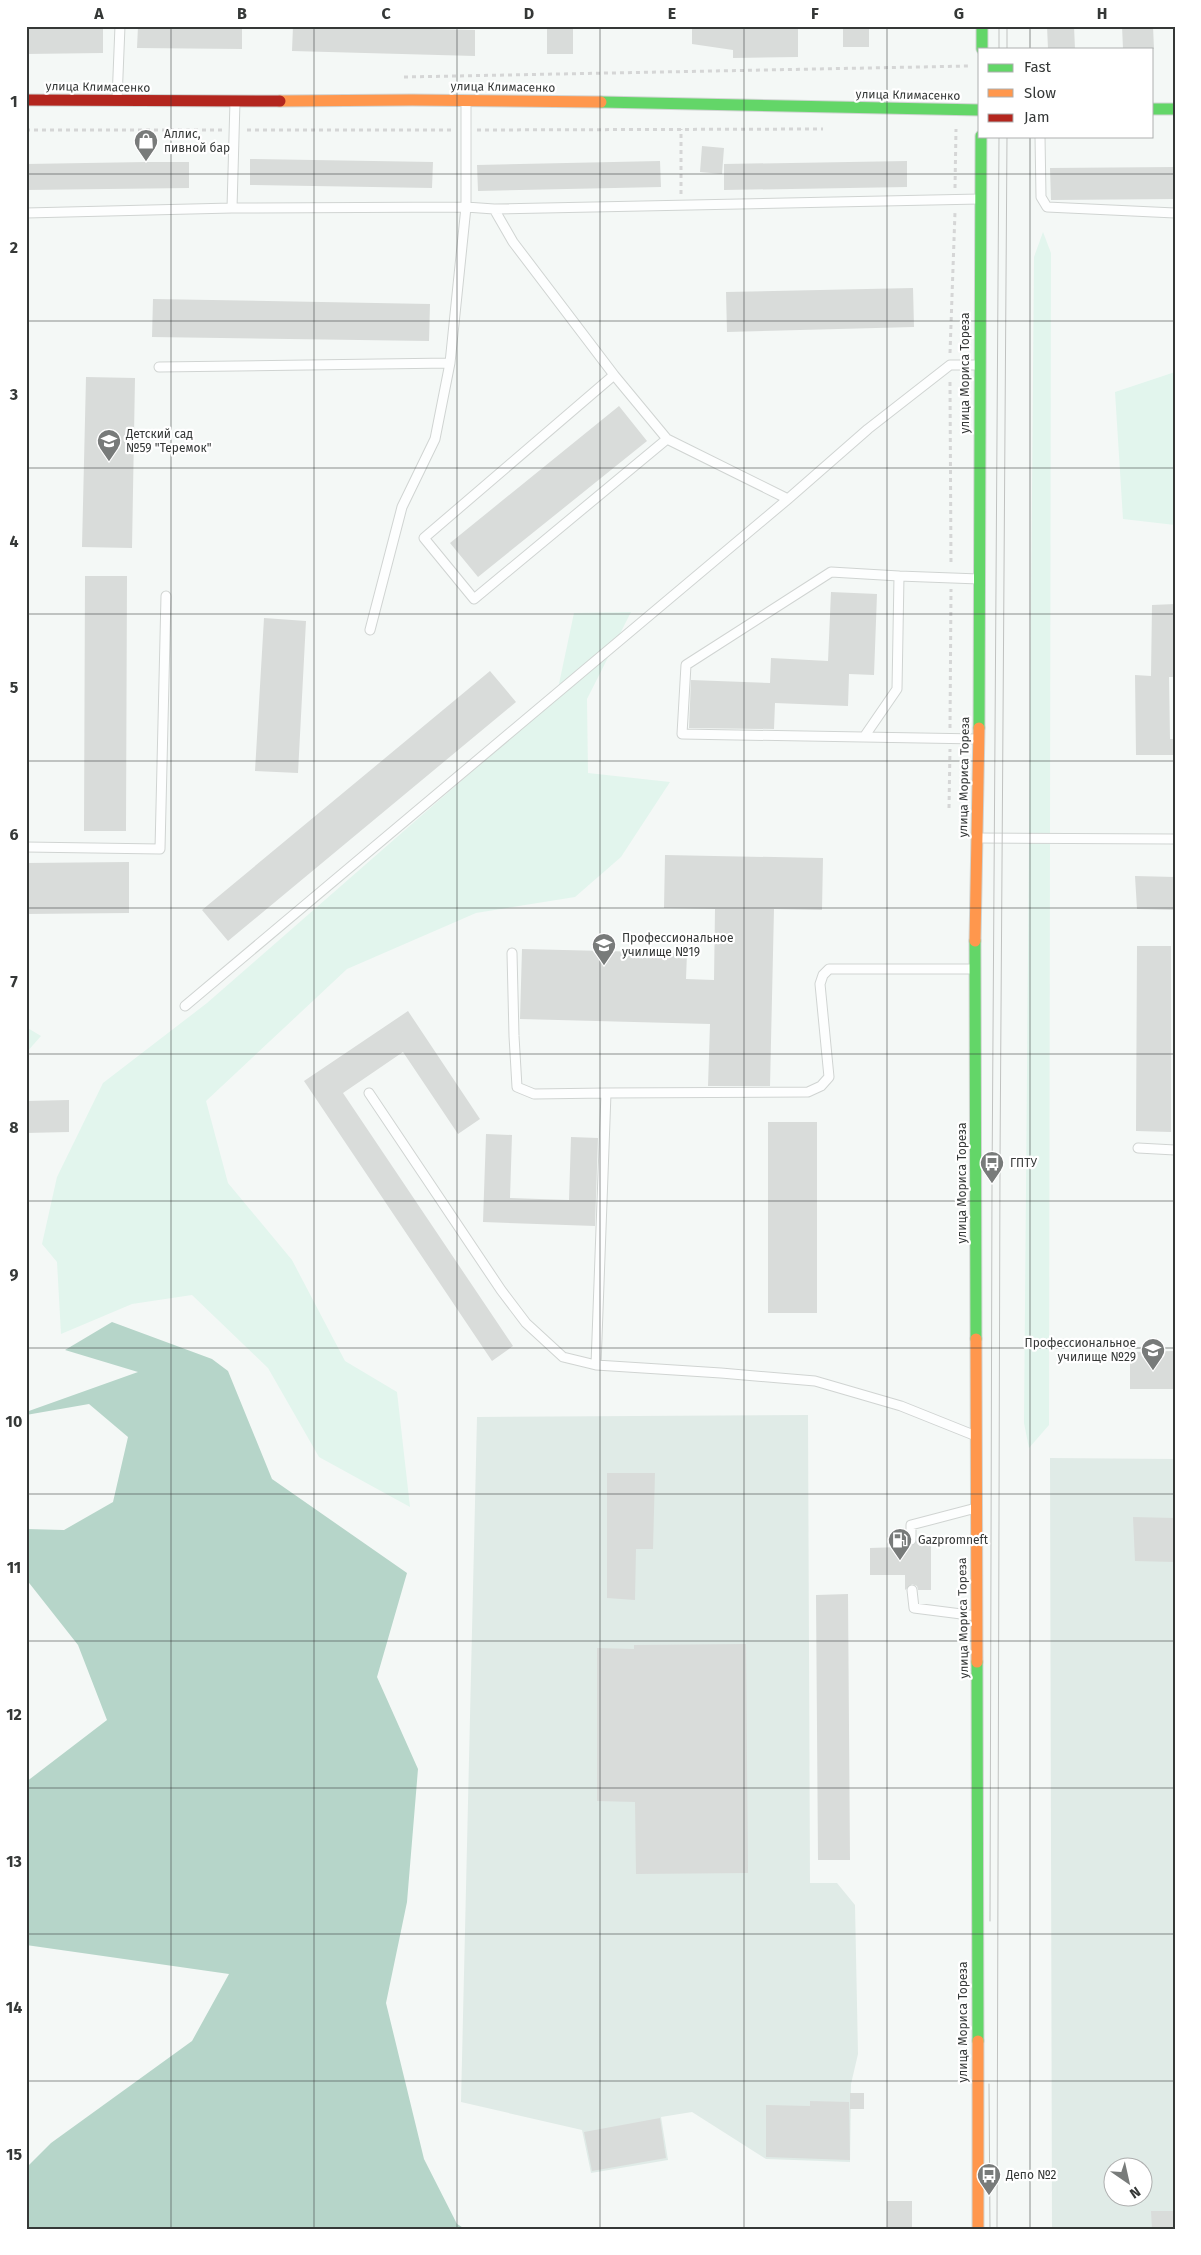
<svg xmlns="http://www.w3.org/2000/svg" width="1201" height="2255" viewBox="0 0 1201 2255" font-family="'Fira Sans',sans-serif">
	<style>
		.built { fill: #e0ebe7; fill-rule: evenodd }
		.green { fill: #e2f5ed }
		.water { fill: #b6d5c9 }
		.building { fill: #d9dcda }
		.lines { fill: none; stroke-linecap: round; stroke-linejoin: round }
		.lane-casing { stroke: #d0d4d2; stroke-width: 11 }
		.fast-casing { stroke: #d0d4d2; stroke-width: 13 }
		.slow-casing { stroke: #d0d4d2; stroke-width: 13 }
		.jam-casing { stroke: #d0d4d2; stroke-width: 13 }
		.path { stroke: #d5d6d6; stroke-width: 3; stroke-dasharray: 4 4; stroke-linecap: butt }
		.lane { stroke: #fdfefe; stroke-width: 9 }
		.fast { stroke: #63d668; stroke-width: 11 }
		.slow { stroke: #ff974d; stroke-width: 11 }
		.jam { stroke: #b3261e; stroke-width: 11 }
		.tram { stroke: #c0c2c0; stroke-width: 1 }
		.grid { fill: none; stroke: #353837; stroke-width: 1; stroke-opacity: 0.55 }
		.labels { text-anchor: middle; stroke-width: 4.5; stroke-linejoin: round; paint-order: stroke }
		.street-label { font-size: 12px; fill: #353837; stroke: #fff }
		.poi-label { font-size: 12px; fill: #353837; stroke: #fff; text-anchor: start }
		.neatline { fill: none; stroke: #353837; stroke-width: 2 }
		.grid-label { font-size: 16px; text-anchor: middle; font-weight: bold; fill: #353837 }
	</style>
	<rect width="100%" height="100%" fill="#f4f8f6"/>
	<path class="built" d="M808 1415 810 1883H837L855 1905 858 2054 851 2084 850 2162 766 2159 692 2112 661 2117 668 2160 591 2173 582 2130 461 2102 477 1417Z
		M1050 1458 1175 1459V2229H1052ZM1114 2168H1144V2198H1114Z"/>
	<path class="green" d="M1043 232 1051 253 1049 1425 1029 1448 1024 1423 1034 257Z
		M1175 372V525L1123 519 1115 392Z
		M631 612 587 699 588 773 670 782 621 857 575 897 476 913 347 969 206 1101 228 1183 292 1260 345 1361 397 1392 410 1507 319 1457 268 1368 192 1295 132 1304 61 1334 57 1262 42 1244 57 1177 103 1083 207 1003 556 698 574 613Z
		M26 1027 41 1036 26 1053Z"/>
	<path class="water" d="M112 1322 212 1359 228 1371 272 1479 407 1573 377 1677 418 1769 407 1902 386 2003 424 2159 457 2224 465 2229H26V2168L51 2143 192 2041 229 1974 26 1945V1782L107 1720 78 1645 26 1579V1529L64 1530 113 1502 128 1437 89 1404 26 1415V1412L138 1372 65 1350Z"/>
	<path class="building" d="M26 26H103V53L26 54Z
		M138 26H242V49L137 48Z
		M293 26 475 30V56L292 51Z
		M547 26H573V54H547Z
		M692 26H717V29L798 27V57L733 58V50L692 44Z
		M843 26H869V47H843Z
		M1047 26H1074L1075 49H1048Z
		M1122 26H1153L1154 49H1123Z
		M702 146 724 148 722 174 700 172Z
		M250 159 433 162 432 188 250 185Z
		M660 161 661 187 478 191 477 165Z
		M907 161V187L724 190V164Z
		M146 162H189V188L26 190V164Z
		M1175 167V199L1051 200 1050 168Z
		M913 288 914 327 727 332 726 292Z
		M153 299 430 304 429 341 152 337Z
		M86 377 135 378 132 548 82 547Z
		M619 406 647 441 478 577 450 543Z
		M85 576H127L126 831H84Z
		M831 592 877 594 874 675 849 674 848 706 775 703 774 729 689 728 691 680 770 683 771 658 828 661Z
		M1175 604V677H1169L1170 739H1175V755H1136L1135 675 1151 676 1152 605Z
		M264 618 306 621 298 773 255 771Z
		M490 671 516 702 228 941 202 910Z
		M665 855 823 858 822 910 774 909 770 1086H708L710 1024 520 1019 522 949 687 953 686 979 714 980 715 909 664 908Z
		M129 862V913L26 914V863Z
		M1135 876 1175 877V910L1137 909Z
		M1137 946H1171V1132L1136 1131Z
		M408 1011 480 1119 458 1134 403 1052 343 1093 513 1346 492 1361 304 1081Z
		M69 1100V1132L26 1133V1101Z
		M768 1122H817V1313H768Z
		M486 1134 512 1135 510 1198 569 1200 571 1137 598 1138 595 1226 483 1222Z
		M1175 1351V1389H1130V1352Z
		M607 1473H655L653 1549H636L635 1600 607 1598Z
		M1133 1517 1175 1518V1562L1135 1561Z
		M899 1540H905L907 1545 911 1546 917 1540H931V1590H918L917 1586 912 1584 905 1590V1575H870V1548L899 1547Z
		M848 1594 850 1860H818L816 1595Z
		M746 1644 748 1873 636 1874 635 1802 597 1801V1648L634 1649V1645Z
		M850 2093H864V2109H850Z
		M810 2101 849 2102 850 2160 766 2157V2105L810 2106Z
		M660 2118 666 2158 592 2171 584 2132Z
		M887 2201H912V2229H887Z
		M1151 2211H1175V2229H1152Z"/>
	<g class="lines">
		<g class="lane-casing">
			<path id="lane" d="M117 100 120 26
				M1040 136 1041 197 1047 207 1175 213
				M232 208 235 101
				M494 209 513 242 614 375 424 538 474 599 667 439 788 499
				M26 213 232 208 466 207 494 209 980 199
				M159 367 450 363
				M614 375 667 439
				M899 576 831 572 686 665 682 734 979 739
				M370 630 402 507 435 439 450 363 466 207V101
				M864 737 897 689 899 576 979 579
				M978 838 1175 839
				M26 847 160 849 166 596
				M512 953 514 1036 517 1087 534 1094 606 1093
				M974 969H829L823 975 820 984 829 1077 821 1086 808 1092 606 1093 596 1365 721 1373 815 1381 901 1406 976 1436
				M185 1006 788 499 868 429 950 365H979
				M369 1093 501 1290 526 1323 563 1357 596 1365
				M1138 1148 1175 1150
				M911 1540V1525L976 1508
				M912 1590 914 1608 977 1616"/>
		</g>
		<g class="fast-casing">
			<path id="fast" d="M982 26V49
				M601 102 980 110
				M1152 109H1175
				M979 728 981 136
				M975 941 976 1339
				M977 1662 978 2041"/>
		</g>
		<g class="slow-casing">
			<path id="slow" d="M280 101 412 100 601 102
				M975 941 979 728
				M976 1339 977 1662
				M978 2041V2229"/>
		</g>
		<g class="jam-casing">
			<path id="jam" d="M26 100 280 101"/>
		</g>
		<path class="path" d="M404 77 970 66
			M26 130H223
			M247 130H453
			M477 130 823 129
			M955 188 956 129
			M681 194V129
			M950 353 955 212
			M950 382 951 566
			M950 728 951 589
			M949 808 950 749"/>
		<use href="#lane" class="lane"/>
		<use href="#fast" class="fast"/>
		<use href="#slow" class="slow"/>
		<use href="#jam" class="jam"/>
		<path class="tram" d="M999 26V49
			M1007 26V49
			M990 1921 992 1184 999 136
			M989 2084 990 2229
			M997 2229 1000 1160 1007 136"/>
	</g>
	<path class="grid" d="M171 26V2229M314 26V2229M457 26V2229M600 26V2229M744 26V2229M887 26V2229M1030 26V49M1030 136V2229M26 174H1175M26 321H1175M26 468H1175M26 614H1175M26 761H1175M26 908H1175M26 1054H1175M26 1201H1175M26 1348H1175M26 1494H1175M26 1641H1175M26 1788H1175M26 1934H1175M26 2081H1175"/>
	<defs>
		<g id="shop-pin" transform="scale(1.25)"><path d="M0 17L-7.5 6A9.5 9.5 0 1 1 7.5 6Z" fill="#787b7a" stroke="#fff"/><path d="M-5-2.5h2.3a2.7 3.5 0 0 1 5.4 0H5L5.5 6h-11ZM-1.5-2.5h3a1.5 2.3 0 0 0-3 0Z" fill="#fff"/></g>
		<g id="school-pin" transform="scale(1.25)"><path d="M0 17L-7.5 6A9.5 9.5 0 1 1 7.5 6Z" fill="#787b7a" stroke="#fff"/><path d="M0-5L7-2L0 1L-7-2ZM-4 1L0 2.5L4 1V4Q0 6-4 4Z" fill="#fff"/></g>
		<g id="university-pin" transform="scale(1.25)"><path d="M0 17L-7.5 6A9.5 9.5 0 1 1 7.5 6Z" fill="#787b7a" stroke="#fff"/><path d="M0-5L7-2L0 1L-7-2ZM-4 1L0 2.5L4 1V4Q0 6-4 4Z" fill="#fff"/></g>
		<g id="bus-pin" transform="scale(1.25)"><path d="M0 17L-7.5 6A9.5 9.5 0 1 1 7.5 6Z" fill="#787b7a" stroke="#fff"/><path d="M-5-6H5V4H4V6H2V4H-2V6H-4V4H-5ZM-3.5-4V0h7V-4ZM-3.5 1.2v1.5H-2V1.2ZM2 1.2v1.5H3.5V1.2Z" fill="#fff"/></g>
		<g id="fuel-pin" transform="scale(1.25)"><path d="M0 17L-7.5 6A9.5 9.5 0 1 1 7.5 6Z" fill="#787b7a" stroke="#fff"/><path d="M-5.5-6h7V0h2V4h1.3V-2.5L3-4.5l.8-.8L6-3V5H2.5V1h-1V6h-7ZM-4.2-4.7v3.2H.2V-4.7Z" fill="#fff"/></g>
	</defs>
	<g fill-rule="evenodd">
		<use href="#shop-pin" x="146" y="141"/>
		<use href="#school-pin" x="109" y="441"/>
		<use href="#university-pin" x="604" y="945"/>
		<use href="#bus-pin" x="992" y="1163"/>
		<use href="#university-pin" x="1153" y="1350"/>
		<use href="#fuel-pin" x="900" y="1540"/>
		<use href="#bus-pin" x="989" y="2175"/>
	</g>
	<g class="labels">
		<g class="street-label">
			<text transform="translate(98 87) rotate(1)" y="4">улица Климасенко</text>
			<text transform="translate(503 87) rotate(1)" y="4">улица Климасенко</text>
			<text transform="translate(908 95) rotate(1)" y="4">улица Климасенко</text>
			<text transform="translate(965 373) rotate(-90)" y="4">улица Мориса Тореза</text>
			<text transform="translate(964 777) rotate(-89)" y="4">улица Мориса Тореза</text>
			<text transform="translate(962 1183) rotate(-90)" y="4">улица Мориса Тореза</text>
			<text transform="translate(963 1618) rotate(-91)" y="4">улица Мориса Тореза</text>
			<text transform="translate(963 2022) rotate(-90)" y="4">улица Мориса Тореза</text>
		</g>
		<g class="poi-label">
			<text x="164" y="138">Аллис,<tspan x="164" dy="14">пивной бар</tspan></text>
			<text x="126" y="438">Детский сад<tspan x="126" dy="14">№59 "Теремок"</tspan></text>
			<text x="622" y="942">Профессиональное<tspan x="622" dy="14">училище №19</tspan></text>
			<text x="1010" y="1167">ГПТУ</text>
			<text x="1136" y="1347" text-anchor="end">Профессиональное<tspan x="1136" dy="14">училище №29</tspan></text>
			<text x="918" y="1544">Gazpromneft</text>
			<text x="1006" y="2179">Депо №2</text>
		</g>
	</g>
	<rect width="1201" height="2255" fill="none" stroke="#ffffff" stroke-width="55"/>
	<rect x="978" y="48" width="175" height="90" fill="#ffffff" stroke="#aeafaf"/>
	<rect x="988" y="64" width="25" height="8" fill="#63d668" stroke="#aeafaf"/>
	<text x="1024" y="72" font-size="15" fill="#353837">Fast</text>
	<rect x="988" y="89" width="25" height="8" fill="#ff974d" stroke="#aeafaf"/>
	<text x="1024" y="98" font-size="15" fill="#353837">Slow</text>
	<rect x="988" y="114" width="25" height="8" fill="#b3261e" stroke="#aeafaf"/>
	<text x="1024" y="122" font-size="15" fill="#353837">Jam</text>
	<g transform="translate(1128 2182) rotate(146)"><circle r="24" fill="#ffffff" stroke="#aeafaf"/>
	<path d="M0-4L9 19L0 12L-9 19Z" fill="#787b7a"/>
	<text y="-8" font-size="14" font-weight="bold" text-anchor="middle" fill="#353837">N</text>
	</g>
	<rect x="28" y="28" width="1146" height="2200" class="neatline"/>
	<g class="grid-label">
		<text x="99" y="19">A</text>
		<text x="242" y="19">B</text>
		<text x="386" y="19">C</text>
		<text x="529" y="19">D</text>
		<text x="672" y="19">E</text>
		<text x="815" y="19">F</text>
		<text x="959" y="19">G</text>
		<text x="1102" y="19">H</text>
		<text x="14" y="107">1</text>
		<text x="14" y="253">2</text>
		<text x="14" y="400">3</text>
		<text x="14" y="547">4</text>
		<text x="14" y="693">5</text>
		<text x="14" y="840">6</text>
		<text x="14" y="987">7</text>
		<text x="14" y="1133">8</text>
		<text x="14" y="1280">9</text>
		<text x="14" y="1427">10</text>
		<text x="14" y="1573">11</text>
		<text x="14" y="1720">12</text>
		<text x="14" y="1867">13</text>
		<text x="14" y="2013">14</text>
		<text x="14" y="2160">15</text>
	</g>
</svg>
